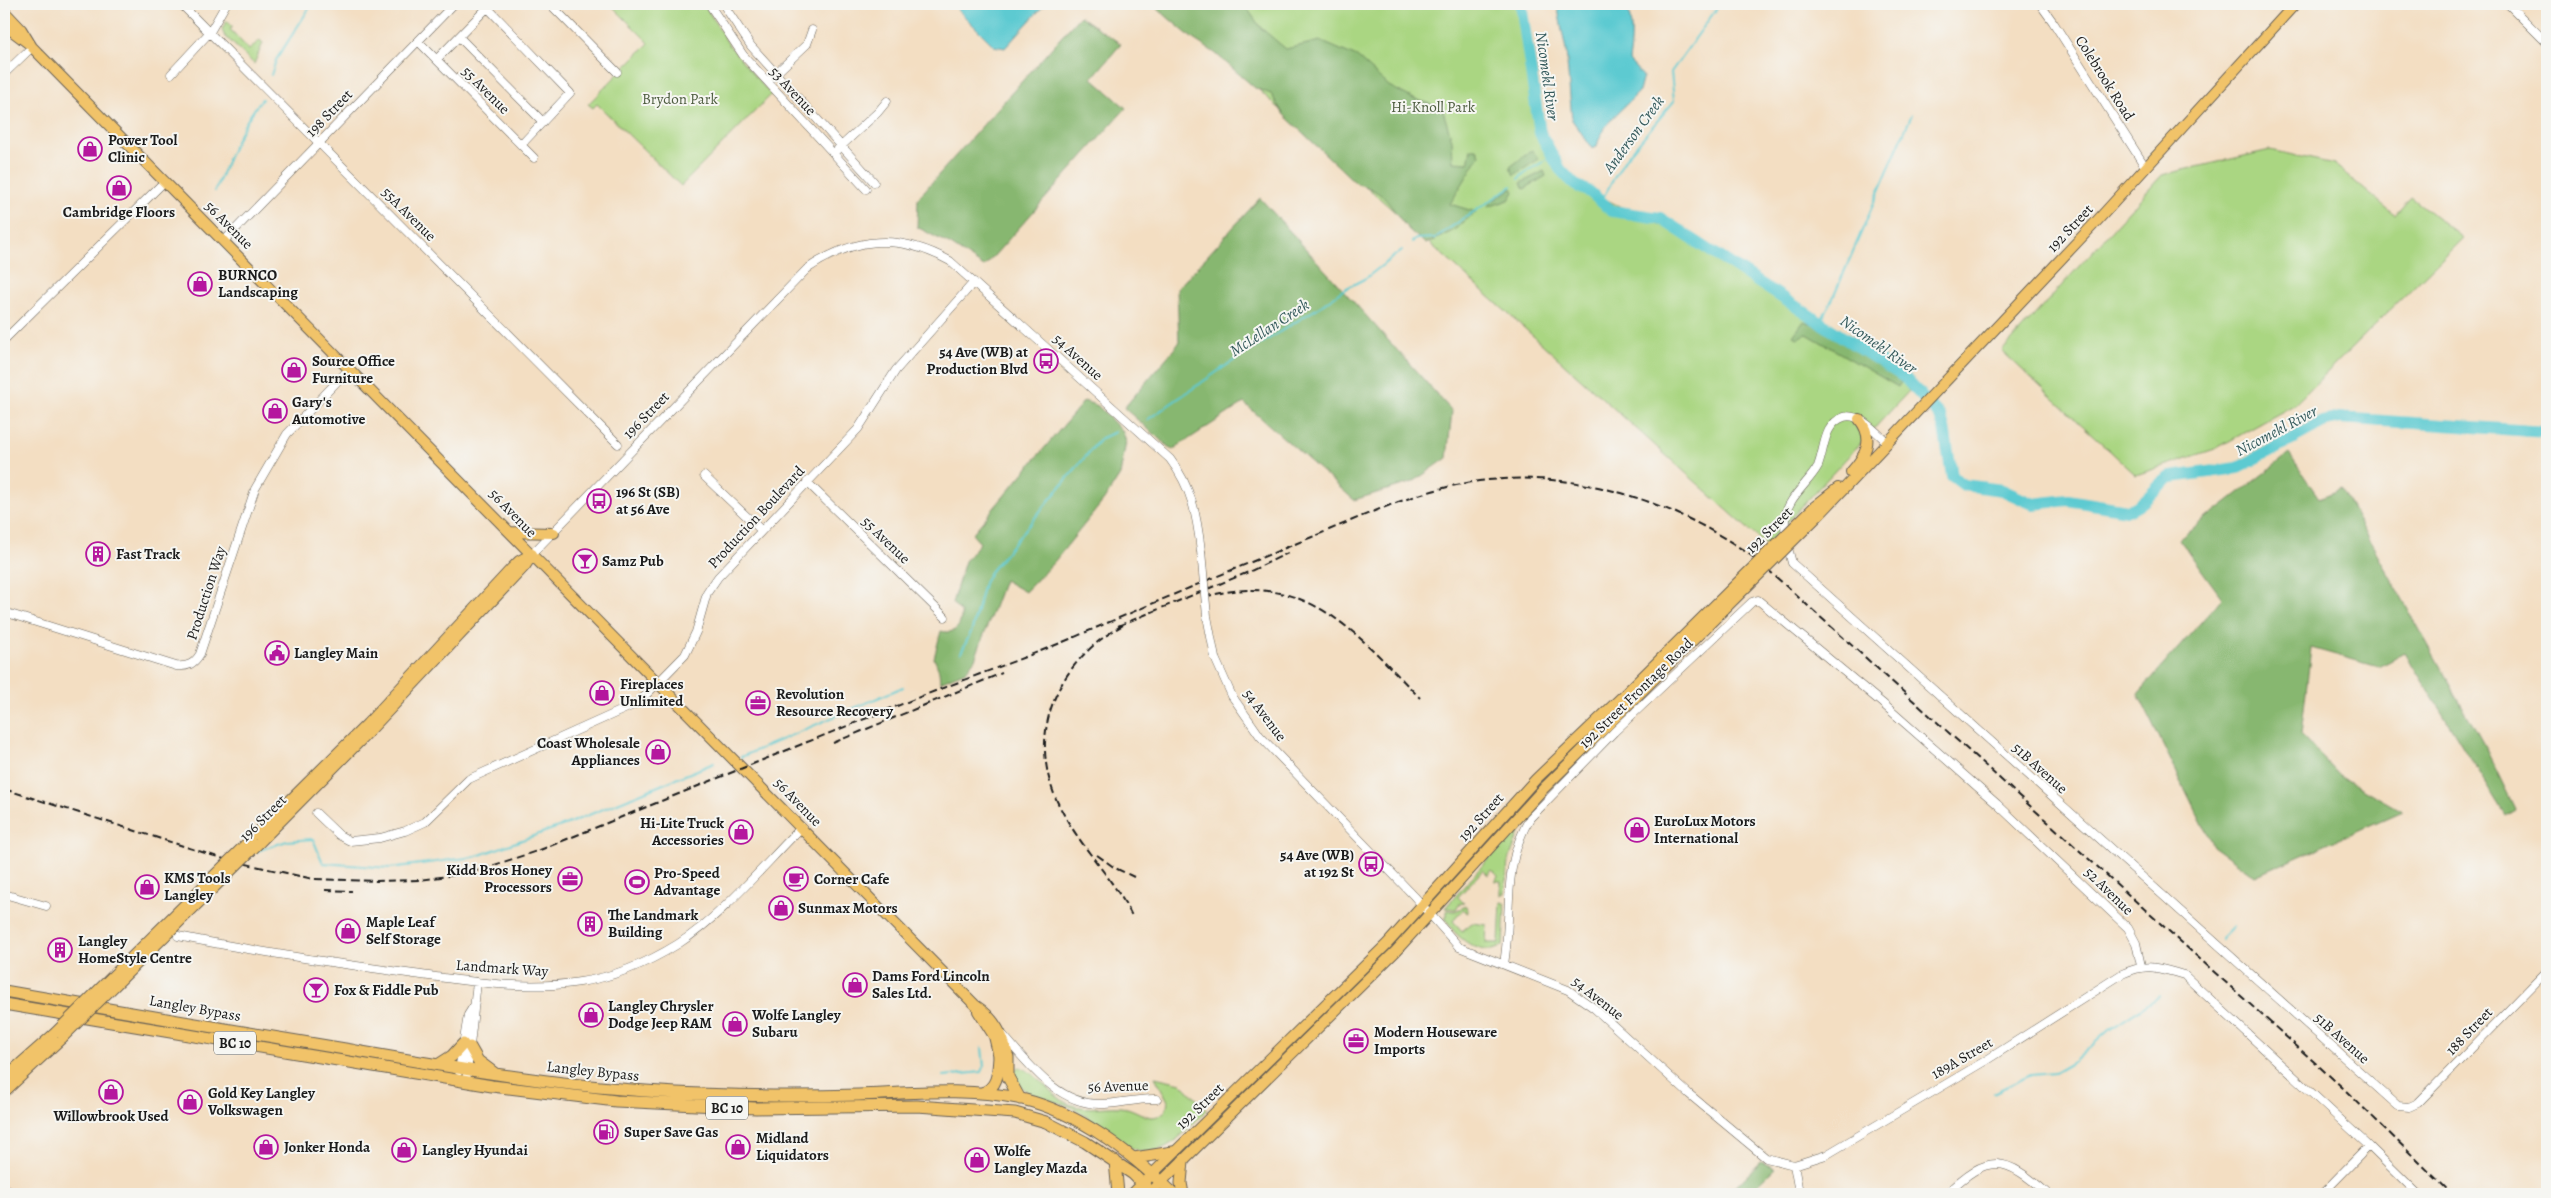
<svg xmlns="http://www.w3.org/2000/svg" width="2551" height="1198" viewBox="0 0 2551 1198" font-family="Alegreya,serif">
	<style>
		.green { fill: #aad682; stroke: #63794f }
		.forest { fill: #87b770; stroke: #526a46 }
		.water { fill: #5dcad1; stroke: #3c7376 }
		.lines { fill: none; stroke-linecap: round; stroke-linejoin: round }
		.stream { stroke: #5dcad1; stroke-width: 2 }
		.river { stroke: #5dcad1; stroke-width: 12 }
		.minor-casing { stroke: #676056; stroke-width: 9 }
		.major-casing { stroke: #676056; stroke-width: 12 }
		.highway-casing { stroke: #676056; stroke-width: 13 }
		.minor { stroke: #fff; stroke-width: 8 }
		.major { stroke: #f1c369; stroke-width: 10 }
		.highway { stroke: #f1c369; stroke-width: 11 }
		.rail { stroke: #1c1c1c; stroke-width: 2; stroke-dasharray: 8 4; stroke-linecap: butt }
		.minor-bridge-casing { stroke: #676056; stroke-width: 9; stroke-linecap: butt }
		.major-bridge-casing { stroke: #676056; stroke-width: 12; stroke-linecap: butt }
		.minor-bridge { stroke: #fff; stroke-width: 8 }
		.major-bridge { stroke: #f1c369; stroke-width: 10 }
		.labels { text-anchor: middle; stroke-width: 4; stroke-linejoin: round; paint-order: stroke }
		.shield { fill: #f6f6f2; stroke: #5d5d5c; stroke-width: 1 }
		.shield-label { font-size: 14px; font-weight: bold; fill: #1c1c1c }
		.street-label { font-size: 15px; fill: #1c1c1c; stroke: #f6f6f2 }
		.park-label { font-size: 15px; fill: #4e5d40; stroke: #f6f6f2 }
		.poi-label { font-size: 15px; font-weight: bold; fill: #1c1c1c; stroke: #f6f6f2; text-anchor: start }
		.water-label { font-size: 16px; font-style: italic; fill: #33595b; stroke: #f6f6f2 }
	</style>
	<rect width="100%" height="100%" fill="#f6f6f2"/>
	<filter id="ink" filterUnits="userSpaceOnUse"><feTurbulence type="fractalNoise" baseFrequency=".02" numOctaves="2"/><feDisplacementMap in="SourceGraphic" scale="10" xChannelSelector="R" yChannelSelector="G"/><feConvolveMatrix kernelMatrix="1 2 1 2 8 2 1 2 1" color-interpolation-filters="sRGB"/></filter>
	<filter id="wash" filterUnits="userSpaceOnUse"><feTurbulence type="fractalNoise" baseFrequency=".0096" numOctaves="4" result="noise"/><feDisplacementMap in="SourceGraphic" scale="20" xChannelSelector="R" yChannelSelector="G"/><feGaussianBlur stdDeviation="1.12" result="paint"/><feColorMatrix in="noise" values="0 0 0 0 0 0 0 0 0 0 0 0 0 0 0 0 0 1.4 0 .05"/><feComposite in="paint" operator="in"/></filter>
	<g filter="url(#wash)">
		<rect width="100%" height="100%" fill="#f3dec2"/>
		<path class="green" d="M610 4H704L729 45 771 95 681 186 597 104 593 108 588 104 649 43Z
			M1163 4H1520C1521 42 1540 137 1562 167 1583 196 1647 216 1679 234 1703 248 1728 261 1751 276 1775 291 1796 308 1820 323 1854 345 1884 357 1909 391L1766 545Z
			M227 21 233 27 230 29 249 50 260 40 263 43 254 64 224 35 222 29Z
			M2270 150 2334 164 2395 215 2411 197 2463 238 2294 405 2215 449 2136 475 2002 351 2162 175Z
			M1525 817 1508 862 1505 893 1501 895V881H1495L1498 876 1492 870 1488 875 1483 870 1458 897 1464 903 1459 904 1456 909 1445 908Z
			M1501 902 1505 903 1503 945C1484 961 1452 936 1445 917L1447 916V910L1455 911 1466 906 1468 913 1463 910 1453 921 1462 931 1472 923 1487 925 1486 943H1499Z
			M1019 1067C1039 1073 1050 1096 1069 1104 1088 1112 1108 1104 1127 1108 1135 1110 1143 1116 1152 1117 1158 1117 1162 1114 1166 1110L1168 1101 1155 1077 1181 1083 1207 1110C1189 1126 1172 1152 1146 1152 1126 1152 1092 1117 1071 1107 1054 1099 1014 1096 1014 1072Z"/>
		<path class="forest" d="M1152 4H1244L1261 28 1286 49 1320 41 1357 57 1389 86 1412 98 1442 108 1452 140 1453 162 1468 163 1471 149H1477L1480 155 1450 204 1476 212 1453 231 1426 244C1420 239 1413 234 1408 229 1390 208 1387 191 1357 184L1284 115 1271 94 1255 88 1215 53 1193 39Z
			M1080 16 1121 44 1092 78 1126 108 984 267 951 245 917 227 918 198Z
			M1532 150 1539 159 1514 175 1510 167Z
			M1544 171 1546 176 1524 189 1521 183Z
			M1512 188 1514 192 1509 200 1488 207 1490 203Z
			M1260 198 1452 411 1447 458 1413 482 1354 500 1244 403 1172 450 1124 408 1179 343 1177 289Z
			M1804 321 1813 324 1898 379 1901 382 1898 387 1807 334 1798 338 1793 336Z
			M1084 401 1098 406 1123 432 1126 442 1120 475 1104 500 1054 562 1025 592 1004 580 975 659 966 671 940 682 939 671 934 658 941 631C955 635 962 626 961 613L952 603 965 561 980 543 972 534Z
			M2289 454 2319 498 2341 489 2483 743 2515 809 2505 815 2405 653 2379 667 2311 648 2301 735 2340 776 2402 811 2255 876 2213 846 2138 694 2222 598 2179 539Z
			M1761 1162 1775 1168 1748 1194H1728Z"/>
		<path class="water" d="M952 4H1045L1005 48 994 46Z
			M1557 4H1626C1633 22 1632 42 1629 61L1643 76 1639 92C1622 110 1603 122 1597 146L1592 148 1572 120 1566 51Z"/>
		<g class="lines">
			<path class="stream" d="M271 75 276 60 312 4
				M1519 179 1523 174 1551 157
				M215 191C228 159 240 126 262 99
				M1601 201 1625 159 1674 101 1671 72 1720 4
				M1412 242 1416 239 1435 238 1512 186
				M1820 323 1833 298 1912 114
				M1147 420 1227 365 1321 306 1343 290 1366 278 1402 250
				M961 653 972 630 984 583 990 572 1100 439 1115 432
				M741 757 903 687
				M257 851 287 841 313 839 323 863 390 868 474 857 567 824 714 763
				M2221 939 2233 927
				M944 1076 982 1072 984 1067 982 1048
				M1993 1093 2031 1075 2054 1073 2075 1061 2109 1030 2160 996"/>
			<path class="river" d="M1521 4 1540 133 1560 169 1575 185 1590 192 1612 211 1660 218 1904 377 1940 416 1944 428 1952 476 1964 485 2002 490 2033 504 2068 500 2127 510C2144 508 2156 484 2171 477L2238 468 2323 422 2339 418 2547 432"/>
		</g>
	</g>
	<g filter="url(#ink)">
		<g class="lines">
			<g class="minor-casing">
				<path id="minor" d="M181 4 618 444
					M484 4 570 93 521 145
					M550 4 617 72
					M709 4 743 55 866 189
					M723 4 751 46 874 182
					M2040 4 2053 22 2146 168
					M2508 4 2547 43
					M459 37 543 122
					M418 41 534 158
					M437 59 487 8
					M4 74 32 47
					M171 74 210 32 226 4
					M771 78 807 44 812 30
					M838 149 878 112 887 101
					M224 241 454 4
					M4 340 165 181
					M1888 443C1878 434 1859 412 1844 417 1823 424 1825 449 1818 466 1809 483 1787 498 1785 518 1784 533 1788 549 1792 563L2398 1106 2409 1107 2418 1103 2547 971
					M704 476 760 529
					M807 482 945 617
					M532 554 807 269C855 236 899 233 950 261L1170 459C1192 488 1197 516 1201 551
					M4 612 176 666C188 667 194 664 200 654L255 489 287 434 350 368
					M1215 658 1232 696 1260 736 1414 896 1459 947 1568 990 1594 1008 1689 1094 1766 1158 1794 1165 1826 1155 1985 1061 2122 974C2148 962 2159 968 2184 975L2369 1146 2418 1194
					M316 813 339 835 350 841 380 838 405 831 425 822 469 779 638 703 685 655 696 632 707 593 718 577 858 429 896 370 974 282
					M4 894 46 906
					M178 936C257 952 335 963 414 974 469 981 525 991 580 982 614 977 649 962 678 944 722 916 764 865 802 827
					M1504 964C1513 910 1501 867 1530 818L1614 732 1752 602 1758 600 1882 703 1997 804 2128 928 2136 943 2141 966
					M1003 1035C1029 1064 1057 1104 1100 1104 1119 1104 1138 1098 1157 1099
					M459 1071 468 1015 473 1007
					M466 1082 477 982
					M1794 1165 1798 1187 1803 1194
					M4 1187 11 1194
					M1946 1194C1989 1152 2005 1156 2048 1194
					M2322 1194 2369 1146"/>
			</g>
			<g class="major-casing">
				<path id="major" d="M4 11 21 29 32 47 975 1005C994 1017 1004 1036 1008 1057
					M4 25 28 43
					M1851 472C1866 455 1875 439 1859 419
					M1814 507 1838 488
					M1821 513 2096 222 2295 4
					M511 532 554 533
					M250 840 367 724 512 568 519 561 532 554
					M259 843 360 741 525 566 532 555
					M978 1011 994 1036 999 1057
					M4 1078 54 1034
					M4 1092 63 1037
					M1132 1194 1387 944 1536 779 1625 694
					M1149 1194 1395 952 1544 788 1632 701"/>
			</g>
			<g class="highway-casing">
				<path id="highway" d="M4 991C120 1011 235 1031 351 1050 449 1067 546 1084 646 1091 717 1096 787 1097 858 1095 912 1093 968 1087 1022 1099 1083 1114 1129 1152 1174 1194
					M4 1004 492 1086 616 1101 756 1108 917 1106 1015 1113 1046 1122 1085 1142 1133 1174 1152 1194
					M470 1047 478 1061 494 1073
					M1008 1057V1077L1020 1099
					M438 1065 452 1056 463 1044
					M982 1093C998 1088 998 1072 999 1057
					M1134 1158 1173 1152
					M1115 1161 1118 1194
					M1183 1194 1181 1183 1183 1161"/>
			</g>
			<use href="#minor" class="minor"/>
			<use href="#major" class="major"/>
			<use href="#highway" class="highway"/>
			<path class="rail" d="M1204 597C1306 568 1357 634 1420 698
				M1123 625C1054 663 1023 739 1062 811 1082 849 1114 879 1133 918
				M1118 626 1251 571 1288 553
				M833 743 1002 673
				M4 789 224 859 313 879 377 881 419 880 470 873 540 850C666 799 792 748 917 698 968 678 1020 660 1070 639 1151 604 1231 570 1312 537 1366 515 1420 489 1479 481 1578 469 1677 502 1756 559L2343 1088 2452 1194
				M1097 855 1115 868 1134 877
				M325 890 352 891"/>
			<g class="minor-bridge-casing">
				<path id="minor-bridge" d="M1201 551 1207 616 1215 658"/>
			</g>
			<g class="major-bridge-casing">
				<path id="major-bridge" d="M1625 694 1814 507
					M1632 701 1821 513
					M54 1034 250 840
					M63 1037 259 843"/>
			</g>
			<use href="#minor-bridge" class="minor-bridge"/>
			<use href="#major-bridge" class="major-bridge"/>
		</g>
	</g>
	<defs>
		<g id="shop-ring" transform="scale(1.25)"><circle r="9.5" fill="#f6f6f2" stroke="#b5179e" stroke-width="1.5"/><path d="M-5-2.5h2.3a2.7 3.5 0 0 1 5.4 0H5L5.5 6h-11ZM-1.5-2.5h3a1.5 2.3 0 0 0-3 0Z" fill="#b5179e"/></g>
		<g id="bus-ring" transform="scale(1.25)"><circle r="9.5" fill="#f6f6f2" stroke="#b5179e" stroke-width="1.5"/><path d="M-5-6H5V4H4V6H2V4H-2V6H-4V4H-5ZM-3.5-4V0h7V-4ZM-3.5 1.2v1.5H-2V1.2ZM2 1.2v1.5H3.5V1.2Z" fill="#b5179e"/></g>
		<g id="building-ring" transform="scale(1.25)"><circle r="9.5" fill="#f6f6f2" stroke="#b5179e" stroke-width="1.5"/><path d="M-4-6H4V6H1V3H-1V6H-4ZM-2.5-4.3h1.7v1.8h-1.7ZM.8-4.3h1.7v1.8H.8ZM-2.5-1h1.7V.8h-1.7ZM.8-1h1.7V.8H.8Z" fill="#b5179e"/></g>
		<g id="bar-ring" transform="scale(1.25)"><circle r="9.5" fill="#f6f6f2" stroke="#b5179e" stroke-width="1.5"/><path d="M-6-5H6L.8 .8V4.5H3.5V6h-7V4.5H-.8V.8Z" fill="#b5179e"/></g>
		<g id="civic-ring" transform="scale(1.25)"><circle r="9.5" fill="#f6f6f2" stroke="#b5179e" stroke-width="1.5"/><path d="M-.6-6.5H3V-4.5H.6V-3L4-1V1h2V6H-6V1h2V-1L-.6-3ZM-1.2 2.5V6h2.4V2.5Z" fill="#b5179e"/></g>
		<g id="office-ring" transform="scale(1.25)"><circle r="9.5" fill="#f6f6f2" stroke="#b5179e" stroke-width="1.5"/><path d="M-6-3h4V-5.5h4V-3h4V5H-6ZM-1-4.5V-3h2v-1.5ZM-6 0V1H6V0Z" fill="#b5179e"/></g>
		<g id="cafe-ring" transform="scale(1.25)"><circle r="9.5" fill="#f6f6f2" stroke="#b5179e" stroke-width="1.5"/><path d="M-5.5-4.5H6V0H3Q3 3.5 0 3.5H-2.5Q-5.5 3.5-5.5 0ZM3-3.2v2h1.7v-2ZM-6 4.5H4V6H-6Z" fill="#b5179e"/></g>
		<g id="stadium-ring" transform="scale(1.25)"><circle r="9.5" fill="#f6f6f2" stroke="#b5179e" stroke-width="1.5"/><path d="M0-5a6.5 5 0 1 0 0 10a6.5 5 0 1 0 0-10ZM-3.5-1.8h7v3.6h-7Z" fill="#b5179e"/></g>
		<g id="fuel-ring" transform="scale(1.25)"><circle r="9.5" fill="#f6f6f2" stroke="#b5179e" stroke-width="1.5"/><path d="M-5.5-6h7V0h2V4h1.3V-2.5L3-4.5l.8-.8L6-3V5H2.5V1h-1V6h-7ZM-4.2-4.7v3.2H.2V-4.7Z" fill="#b5179e"/></g>
	</defs>
	<g fill-rule="evenodd">
		<use href="#shop-ring" x="90" y="149"/>
		<use href="#shop-ring" x="119" y="188"/>
		<use href="#shop-ring" x="200" y="284"/>
		<use href="#bus-ring" x="1046" y="361"/>
		<use href="#shop-ring" x="294" y="370"/>
		<use href="#shop-ring" x="275" y="411"/>
		<use href="#bus-ring" x="599" y="501"/>
		<use href="#building-ring" x="98" y="554"/>
		<use href="#bar-ring" x="585" y="561"/>
		<use href="#civic-ring" x="277" y="653"/>
		<use href="#shop-ring" x="602" y="693"/>
		<use href="#office-ring" x="758" y="703"/>
		<use href="#shop-ring" x="658" y="752"/>
		<use href="#shop-ring" x="1637" y="830"/>
		<use href="#shop-ring" x="741" y="832"/>
		<use href="#bus-ring" x="1371" y="864"/>
		<use href="#office-ring" x="570" y="879"/>
		<use href="#cafe-ring" x="796" y="879"/>
		<use href="#stadium-ring" x="637" y="882"/>
		<use href="#shop-ring" x="147" y="887"/>
		<use href="#shop-ring" x="781" y="908"/>
		<use href="#building-ring" x="590" y="924"/>
		<use href="#shop-ring" x="348" y="931"/>
		<use href="#building-ring" x="60" y="950"/>
		<use href="#shop-ring" x="855" y="985"/>
		<use href="#bar-ring" x="316" y="990"/>
		<use href="#shop-ring" x="591" y="1015"/>
		<use href="#shop-ring" x="735" y="1024"/>
		<use href="#office-ring" x="1356" y="1041"/>
		<use href="#shop-ring" x="111" y="1092"/>
		<use href="#shop-ring" x="190" y="1102"/>
		<use href="#fuel-ring" x="606" y="1132"/>
		<use href="#shop-ring" x="266" y="1147"/>
		<use href="#shop-ring" x="738" y="1147"/>
		<use href="#shop-ring" x="404" y="1150"/>
		<use href="#shop-ring" x="977" y="1160"/>
	</g>
	<g class="labels">
		<g class="shield">
			<rect x="214" y="1031.5" width="42" height="23" rx="4"/>
			<rect x="706" y="1096.5" width="42" height="23" rx="4"/>
		</g>
		<g class="shield-label">
			<text x="235" y="1048">BC 10</text>
			<text x="727" y="1113">BC 10</text>
		</g>
		<g class="street-label">
			<text transform="translate(2105 78) rotate(58)" y="5">Colebrook Road</text>
			<text transform="translate(486 90) rotate(45)" y="5">55 Avenue</text>
			<text transform="translate(793 91) rotate(47)" y="5">53 Avenue</text>
			<text transform="translate(329 113) rotate(-46)" y="5">198 Street</text>
			<text transform="translate(409 214) rotate(45)" y="5">55A Avenue</text>
			<text transform="translate(229 225) rotate(45)" y="5">56 Avenue</text>
			<text transform="translate(2070 228) rotate(-47)" y="5">192 Street</text>
			<text transform="translate(1078 357) rotate(42)" y="5">54 Avenue</text>
			<text transform="translate(646 415) rotate(-46)" y="5">196 Street</text>
			<text transform="translate(513 513) rotate(46)" y="5">56 Avenue</text>
			<text transform="translate(756 517) rotate(-47)" y="5">Production Boulevard</text>
			<text transform="translate(1769 530) rotate(-45)" y="5">192 Street</text>
			<text transform="translate(886 540) rotate(44)" y="5">55 Avenue</text>
			<text transform="translate(206 593) rotate(-72)" y="5">Production Way</text>
			<text transform="translate(1636 693) rotate(-44)" y="5">192 Street Frontage Road</text>
			<text transform="translate(1265 715) rotate(53)" y="5">54 Avenue</text>
			<text transform="translate(2040 768) rotate(42)" y="5">51B Avenue</text>
			<text transform="translate(798 802) rotate(46)" y="5">56 Avenue</text>
			<text transform="translate(1481 817) rotate(-48)" y="5">192 Street</text>
			<text transform="translate(263 818) rotate(-45)" y="5">196 Street</text>
			<text transform="translate(2109 891) rotate(44)" y="5">52 Avenue</text>
			<text transform="translate(502 968) rotate(4)" y="5">Landmark Way</text>
			<text transform="translate(1598 998) rotate(38)" y="5">54 Avenue</text>
			<text transform="translate(195 1008) rotate(10)" y="5">Langley Bypass</text>
			<text transform="translate(2469 1031) rotate(-46)" y="5">188 Street</text>
			<text transform="translate(2342 1038) rotate(42)" y="5">51B Avenue</text>
			<text transform="translate(1962 1058) rotate(-30)" y="5">189A Street</text>
			<text transform="translate(593 1071) rotate(6)" y="5">Langley Bypass</text>
			<text transform="translate(1118 1086) rotate(-2)" y="5">56 Avenue</text>
			<text transform="translate(1200 1106) rotate(-44)" y="5">192 Street</text>
		</g>
		<g class="park-label">
			<text x="680" y="104">Brydon Park</text>
			<text x="1433" y="112">Hi-Knoll Park</text>
		</g>
		<g class="poi-label">
			<text x="108" y="145">Power Tool<tspan x="108" dy="17">Clinic</tspan></text>
			<text x="119" y="217" text-anchor="middle">Cambridge Floors</text>
			<text x="218" y="280">BURNCO<tspan x="218" dy="17">Landscaping</tspan></text>
			<text x="1028" y="357" text-anchor="end">54 Ave (WB) at<tspan x="1028" dy="17">Production Blvd</tspan></text>
			<text x="312" y="366">Source Office<tspan x="312" dy="17">Furniture</tspan></text>
			<text x="292" y="407">Gary's<tspan x="292" dy="17">Automotive</tspan></text>
			<text x="616" y="497">196 St (SB)<tspan x="616" dy="17">at 56 Ave</tspan></text>
			<text x="116" y="559">Fast Track</text>
			<text x="602" y="566">Samz Pub</text>
			<text x="294" y="658">Langley Main</text>
			<text x="620" y="689">Fireplaces<tspan x="620" dy="17">Unlimited</tspan></text>
			<text x="776" y="699">Revolution<tspan x="776" dy="17">Resource Recovery</tspan></text>
			<text x="640" y="748" text-anchor="end">Coast Wholesale<tspan x="640" dy="17">Appliances</tspan></text>
			<text x="1654" y="826">EuroLux Motors<tspan x="1654" dy="17">International</tspan></text>
			<text x="724" y="828" text-anchor="end">Hi-Lite Truck<tspan x="724" dy="17">Accessories</tspan></text>
			<text x="1354" y="860" text-anchor="end">54 Ave (WB)<tspan x="1354" dy="17">at 192 St</tspan></text>
			<text x="552" y="875" text-anchor="end">Kidd Bros Honey<tspan x="552" dy="17">Processors</tspan></text>
			<text x="654" y="878">Pro-Speed<tspan x="654" dy="17">Advantage</tspan></text>
			<text x="164" y="883">KMS Tools<tspan x="164" dy="17">Langley</tspan></text>
			<text x="814" y="884">Corner Cafe</text>
			<text x="798" y="913">Sunmax Motors</text>
			<text x="608" y="920">The Landmark<tspan x="608" dy="17">Building</tspan></text>
			<text x="366" y="927">Maple Leaf<tspan x="366" dy="17">Self Storage</tspan></text>
			<text x="78" y="946">Langley<tspan x="78" dy="17">HomeStyle Centre</tspan></text>
			<text x="872" y="981">Dams Ford Lincoln<tspan x="872" dy="17">Sales Ltd.</tspan></text>
			<text x="334" y="995">Fox &amp; Fiddle Pub</text>
			<text x="608" y="1011">Langley Chrysler<tspan x="608" dy="17">Dodge Jeep RAM</tspan></text>
			<text x="752" y="1020">Wolfe Langley<tspan x="752" dy="17">Subaru</tspan></text>
			<text x="1374" y="1037">Modern Houseware<tspan x="1374" dy="17">Imports</tspan></text>
			<text x="208" y="1098">Gold Key Langley<tspan x="208" dy="17">Volkswagen</tspan></text>
			<text x="111" y="1121" text-anchor="middle">Willowbrook Used</text>
			<text x="624" y="1137">Super Save Gas</text>
			<text x="756" y="1143">Midland<tspan x="756" dy="17">Liquidators</tspan></text>
			<text x="284" y="1152">Jonker Honda</text>
			<text x="422" y="1155">Langley Hyundai</text>
			<text x="994" y="1156">Wolfe<tspan x="994" dy="17">Langley Mazda</tspan></text>
		</g>
		<g class="water-label">
			<text transform="translate(1548 76) rotate(82)" y="6">Nicomekl River</text>
			<text transform="translate(1633 134) rotate(-54)" y="6">Anderson Creek</text>
			<text transform="translate(1269 327) rotate(-33)" y="6">McLellan Creek</text>
			<text transform="translate(1879 344) rotate(35)" y="6">Nicomekl River</text>
			<text transform="translate(2276 430) rotate(-28)" y="6">Nicomekl River</text>
		</g>
	</g>
	<rect width="2551" height="1198" fill="none" stroke="#f6f6f2" stroke-width="20"/>
</svg>
